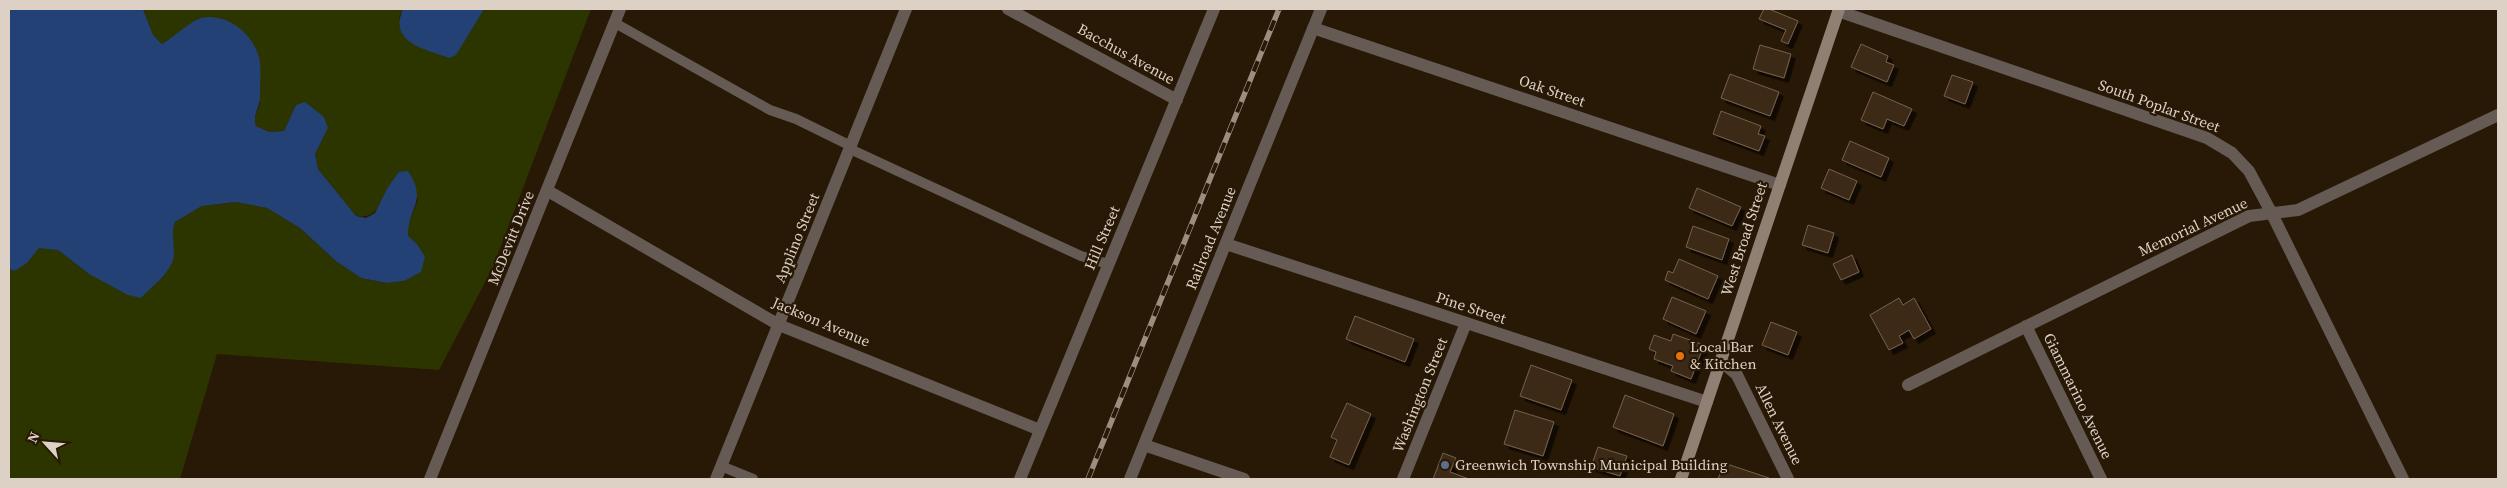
<svg xmlns="http://www.w3.org/2000/svg" width="2507" height="488" viewBox="0 0 2507 488" font-family="'Source Serif 4',serif">
	<style>
		.green { fill: #2c3500 }
		.water { fill: #234175 }
		.building { fill: #3c2b18; stroke: #75614d; filter: url(#shadow) }
		.lines { fill: none; stroke-linecap: round; stroke-linejoin: round }
		.service { stroke: #655b54; stroke-width: 10 }
		.minor { stroke: #655b54; stroke-width: 12 }
		.secondary { stroke: #907f73; stroke-width: 12 }
		.rail-casing { stroke: #9b8e80; stroke-width: 5.5 }
		.rail { stroke: #281806; stroke-width: 4; stroke-dasharray: 11; stroke-linecap: butt }
		.food-dot { fill: #e8710a; stroke: #281806; stroke-width: 2 }
		.service-dot { fill: #5c6f8a; stroke: #281806; stroke-width: 2 }
		.labels { text-anchor: middle; stroke-width: 4.5; stroke-linejoin: round; paint-order: stroke }
		.street-label { font-size: 15px; fill: #ddd1c6; stroke: #281806 }
		.poi-label { font-size: 15px; fill: #ddd1c6; stroke: #281806; text-anchor: start }
	</style>
	<defs>
		<filter id="shadow"><feDropShadow dx="4.5" dy="4.5" stdDeviation="0" flood-color="#0009"/></filter>
	</defs>
	<rect width="100%" height="100%" fill="#281806"/>
	<path class="green" d="M143 9H403L399 18 441 55 449 58 484 9H591L493 267 439 370 217 354 180 479H9V269L15 271 27 263 39 247 58 250 89 274 166 272 174 255 172 233 175 222 202 206 237 202 267 208 300 228 337 262 361 278 387 283 404 281 417 244 408 237V226L418 199 388 187C380 204 377 219 356 216L318 169 315 154 328 128 296 105 284 131 269 132 256 126 254 120 260 103 200 18 162 44 153 35Z"/>
	<path class="water" d="M9 9H143L153 35 162 44C172 38 191 21 201 18 228 12 256 36 260 62 261 73 260 85 260 97 260 107 252 116 256 126L269 132 284 131 296 105 305 102 324 117 328 128 315 154 318 169 356 216 366 218 375 213 388 187 399 172 408 171C428 201 408 207 408 236L417 244 425 257 421 272 404 281 387 283 361 278 337 262 300 228 267 208 236 202 202 206 175 222C171 233 174 241 174 253 174 271 152 286 141 298L128 295 89 274 58 250 39 248 27 263 15 271 9 269Z
		M403 9H484L456 55 449 58C425 49 388 43 403 9Z"/>
	<path class="building" d="M1764 9H1769L1798 21 1788 44 1781 41 1786 30 1759 19Z
		M1861 44 1888 56 1886 62 1894 65 1887 82 1851 67Z
		M1760 45 1791 54 1784 78 1753 69Z
		M1730 74 1779 92 1770 116 1721 98Z
		M1952 75 1973 82 1965 104 1944 96Z
		M1873 92 1912 109 1904 126 1887 119 1883 129 1861 120Z
		M1721 111 1761 126 1758 134 1765 136 1759 151 1713 134Z
		M1850 141 1889 158 1881 177 1842 160Z
		M1829 169 1857 181 1849 200 1821 188Z
		M1697 188 1741 207 1732 226 1689 208Z
		M1808 225 1834 233 1828 253 1802 245Z
		M1693 226 1729 239 1722 260 1686 247Z
		M1852 255 1859 272 1841 280 1833 264Z
		M1679 259 1718 276 1708 299 1665 280 1668 271 1673 273Z
		M1672 297 1706 311 1696 334 1663 319Z
		M1899 298 1903 305 1914 298 1931 329 1914 339 1909 330 1899 336 1903 343 1889 350 1870 315Z
		M1355 316 1414 339 1405 362 1346 339Z
		M1771 322 1797 332 1788 355 1762 345Z
		M1673 334 1704 345 1691 379 1671 371 1673 366 1654 359 1656 352 1649 349 1654 335 1671 341Z
		M1531 365 1572 380 1561 410 1520 396Z
		M1625 395 1674 414 1663 446 1613 427Z
		M1347 403 1371 414 1349 465 1330 457 1337 440 1331 437Z
		M1515 410 1554 422 1543 456 1504 444Z
		M1598 447 1627 456 1620 476 1591 467Z
		M1443 453 1456 458 1450 472 1469 479H1433Z
		M1724 463 1769 478 1768 479H1718Z"/>
	<g class="lines">
		<path class="service" d="M615 23 770 110 796 119 851 146
			M850 149 1081 256 1108 264
			M721 466 753 479"/>
		<path class="minor" d="M1008 9 1177 100
			M1838 11 2207 138 2232 153 2249 171 2271 212 2403 479
			M1313 28 1780 185
			M548 191 779 325 1040 430
			M1226 244 1707 402
			M2026 326 2101 479
			M1721 361 1737 375 1788 479
			M1908 385 2249 216 2298 210 2498 115
			M1144 445 1244 479
			M430 479 620 9
			M716 479 906 9
			M1020 479 1214 9
			M1130 479 1321 9
			M1403 479 1466 323"/>
		<path class="secondary" d="M1681 479 1839 9"/>
		<g class="rail-casing">
			<path id="rail" d="M1088 479 1279 9"/>
		</g>
		<use href="#rail" class="rail"/>
	</g>
	<circle class="food-dot" cx="1680" cy="356" r="5"/>
	<circle class="service-dot" cx="1445" cy="465" r="5"/>
	<g class="labels">
		<g class="street-label">
			<text transform="translate(1126 54) rotate(29)" y="5">Bacchus Avenue</text>
			<text transform="translate(1552 91) rotate(19)" y="5">Oak Street</text>
			<text transform="translate(2159 106) rotate(20)" y="5">South Poplar Street</text>
			<text transform="translate(2193 227) rotate(-25)" y="5">Memorial Avenue</text>
			<text transform="translate(511 238) rotate(-68)" y="5">McDevitt Drive</text>
			<text transform="translate(797 238) rotate(-68)" y="5">Applino Street</text>
			<text transform="translate(1102 238) rotate(-67)" y="5">Hill Street</text>
			<text transform="translate(1211 238) rotate(-68)" y="5">Railroad Avenue</text>
			<text transform="translate(1744 239) rotate(-72)" y="5">West Broad Street</text>
			<text transform="translate(1471 308) rotate(18)" y="5">Pine Street</text>
			<text transform="translate(821 322) rotate(23)" y="5">Jackson Avenue</text>
			<text transform="translate(1420 395) rotate(-68)" y="5">Washington Street</text>
			<text transform="translate(2078 396) rotate(64)" y="5">Giammarino Avenue</text>
			<text transform="translate(1779 424) rotate(64)" y="5">Allen Avenue</text>
		</g>
		<g class="poi-label">
			<text x="1690" y="352">Local Bar<tspan x="1690" dy="17">&amp; Kitchen</tspan></text>
			<text x="1455" y="470">Greenwich Township Municipal Building</text>
		</g>
	</g>
	<rect width="2507" height="488" fill="none" stroke="#ddd1c6" stroke-width="20"/>
	<g transform="translate(45 443) rotate(296)" stroke="#281806" stroke-width="4" paint-order="stroke">
	<path d="M0-4L9 19L0 12L-9 19Z" fill="#ddd1c6"/>
	<text y="-8" font-size="14" font-weight="bold" text-anchor="middle" fill="#ddd1c6">N</text>
	</g>
</svg>
